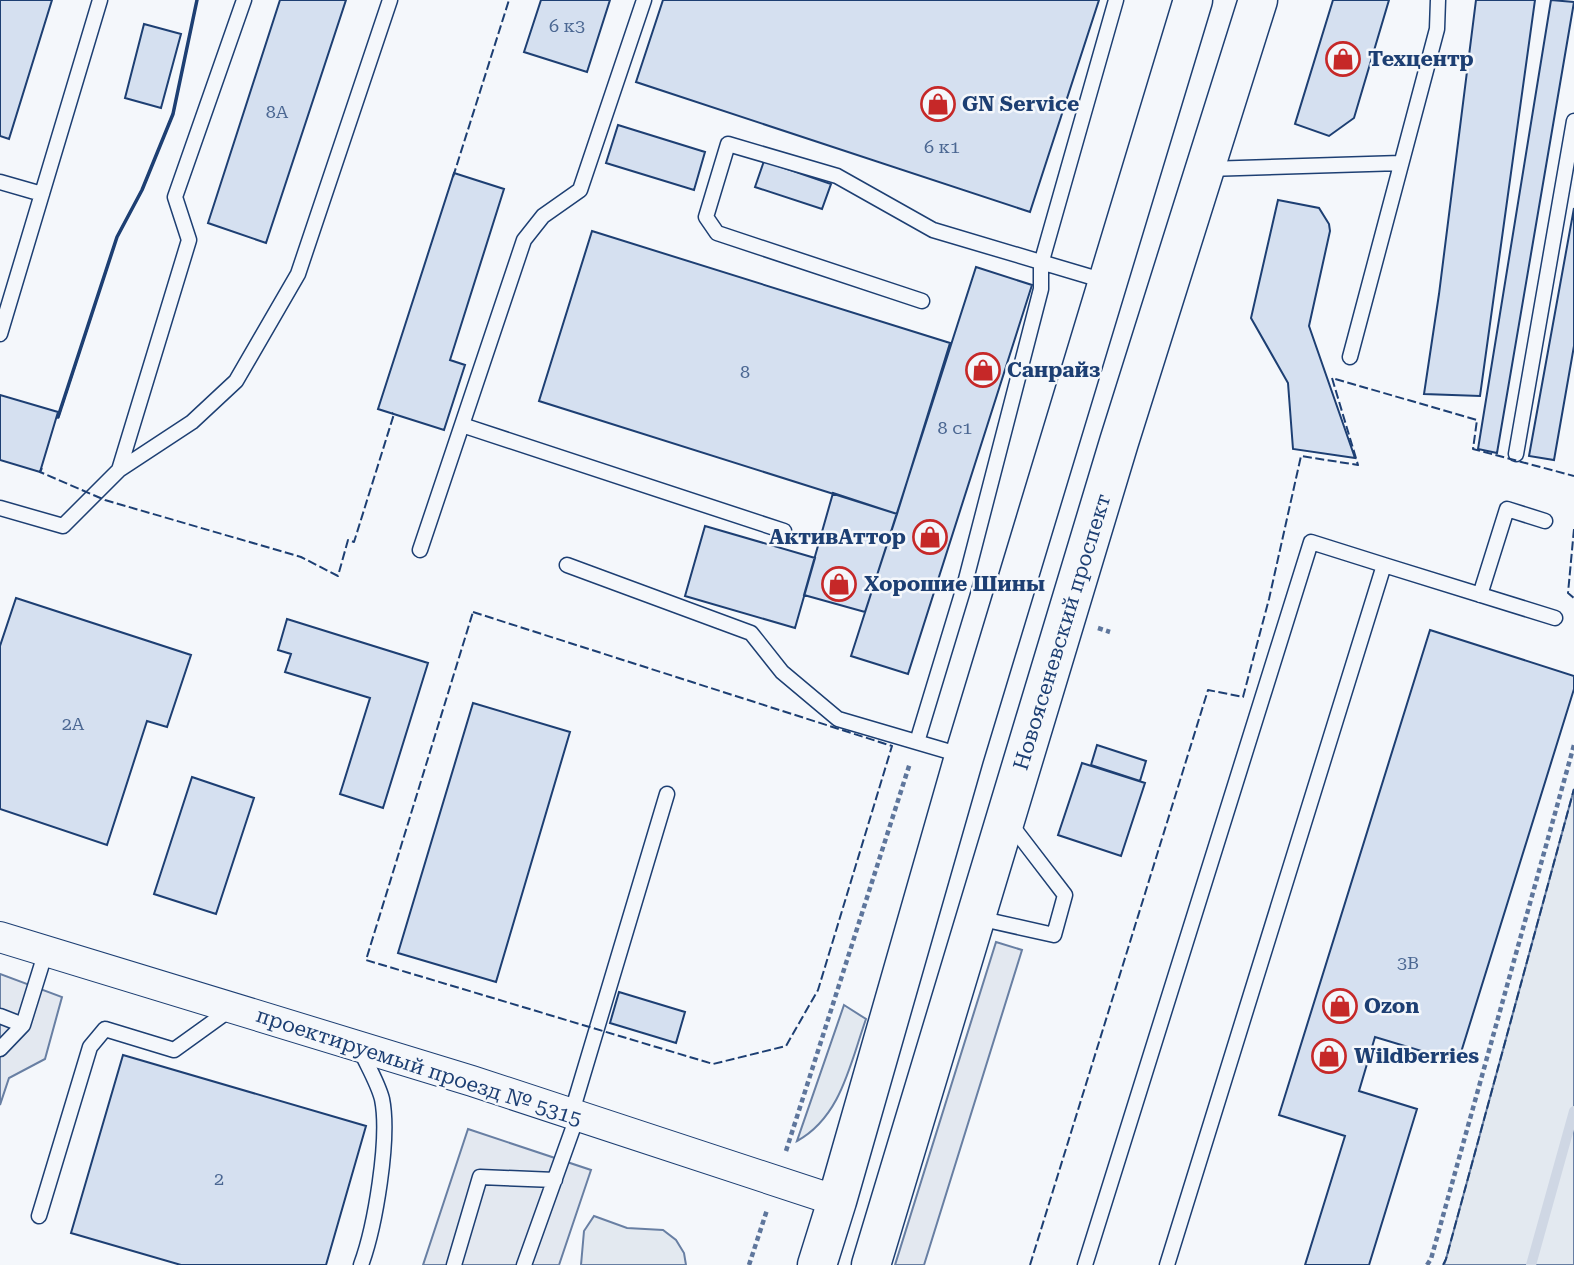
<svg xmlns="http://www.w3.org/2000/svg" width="1574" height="1265" viewBox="0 0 1574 1265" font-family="'Roboto Serif',serif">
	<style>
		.green { fill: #e3e9f0; stroke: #687fa3; stroke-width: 2 }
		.parking { fill: #e3e8f0; stroke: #687fa3; stroke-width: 2 }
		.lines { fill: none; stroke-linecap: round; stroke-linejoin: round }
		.stream { stroke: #cfd7e4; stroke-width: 10 }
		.building { fill: #d5e0f0; stroke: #1d3f73; stroke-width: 2 }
		.service-casing { stroke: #1d3f73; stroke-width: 17 }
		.minor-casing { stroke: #1d3f73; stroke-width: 32 }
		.secondary-casing { stroke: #1d3f73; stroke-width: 41 }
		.path { stroke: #5e769c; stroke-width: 4.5; stroke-dasharray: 5 3.5; stroke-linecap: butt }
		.service { stroke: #f4f7fb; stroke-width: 14 }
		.minor { stroke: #f4f7fb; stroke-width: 30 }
		.secondary { stroke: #f4f7fb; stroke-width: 38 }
		.fence { stroke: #1d3f73; stroke-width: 2; stroke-dasharray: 9 3.5; stroke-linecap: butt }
		.wall { stroke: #1d3f73; stroke-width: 3.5 }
		.labels { text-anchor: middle; stroke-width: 5; stroke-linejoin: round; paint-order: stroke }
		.number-label { font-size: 18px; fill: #4b6792 }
		.poi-label { font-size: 21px; font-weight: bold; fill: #1d3f73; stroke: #f4f7fb; text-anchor: start }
		.street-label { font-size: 21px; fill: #1d3f73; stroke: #f4f7fb }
	</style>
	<rect width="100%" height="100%" fill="#f4f7fb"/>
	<path class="green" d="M1574 789V1265H1444L1446 1259Z
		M844 1005 866 1019C850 1064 841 1117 797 1141Z
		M594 1216 627 1228 663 1230 676 1240 684 1253 686 1265H581L584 1231Z"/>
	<path class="parking" d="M996 942 1022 950 924 1265H895Z
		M0 974 62 997 45 1059 9 1078 0 1105Z
		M468 1129 591 1170 559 1265H423Z"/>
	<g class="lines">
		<path class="stream" d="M1531 1265 1574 1111"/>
	</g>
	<path class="building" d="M0 0H52L9 139 0 136Z
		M280 0H346L266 243 208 223Z
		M541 0H610L587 72 524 52Z
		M663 0H1099L1030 212 636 82Z
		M1333 0H1389L1354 118 1329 136 1295 124Z
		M1476 0H1535L1480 396 1424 394 1439 294Z
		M1551 0 1574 2 1497 453 1478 449Z
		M144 24 181 34 161 108 125 98Z
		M618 125 705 152 694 190 606 163Z
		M764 161 831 184 822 209 755 187Z
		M454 173 504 189 450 360 465 365 444 430 378 409Z
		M1278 200 1319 208 1329 224 1330 231 1309 326 1355 458 1293 449 1288 383 1251 318Z
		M1574 208V346L1554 460 1529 456Z
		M592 231 950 343 897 514 539 401Z
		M976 267 1032 285 908 674 851 656Z
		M0 395 58 412 40 472 0 460Z
		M833 493 897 514 865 612 804 595Z
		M705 526 815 558 795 628 685 596Z
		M16 598 191 655 167 727 147 721 107 845 0 809V646Z
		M287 619 428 663 383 808 340 794 370 698 285 672 291 654 278 650Z
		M1430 630 1574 676V689L1458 1062 1375 1037 1359 1091 1417 1109 1369 1265H1305L1345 1136 1279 1115Z
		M473 703 570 732 496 982 398 953Z
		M1097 745 1146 761 1140 781 1091 765Z
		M1082 763 1145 783 1121 856 1058 835Z
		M192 777 254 798 216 914 154 894Z
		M619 992 685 1012 676 1043 610 1023Z
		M123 1055 366 1126 326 1265H181L71 1233Z"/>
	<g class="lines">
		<g class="service-casing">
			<path id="service" d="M1207 169 1401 163
				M0 182 42 194
				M922 301 717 233 706 217 728 144 837 176 933 230 1108 282
				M0 334 100 0
				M1350 357 1437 29 1438 0
				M462 425 784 531
				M1516 454 1574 121
				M119 470 189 240 175 197 244 0
				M0 508 63 526 119 470 192 422 236 381 298 274 390 0
				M420 550 524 240 543 216 580 190 644 0
				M567 565 751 633 782 672 838 719 964 756
				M1384 565 1555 618
				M1480 595 1507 509 1545 521
				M917 742 964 587 1041 289V264L1116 0
				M978 918 1054 935 1065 895 1009 822
				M0 1016 23 1025
				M0 1049 23 1025 46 951
				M360 1049C367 1065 378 1083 382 1099 390 1139 375 1227 361 1265
				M571 1115 667 794
				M39 1216 90 1047 105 1029 174 1050 231 1009
				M454 1265 480 1177 555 1180
				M524 1265 577 1117
				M1085 1265 1311 542 1384 565 1167 1265"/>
		</g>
		<g class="minor-casing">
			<path id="minor" d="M0 937 472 1081 837 1201"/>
		</g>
		<g class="secondary-casing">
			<path id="secondary" d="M817 1265 837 1201 964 757 1193 0
				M871 1265 1119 442 1258 0"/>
		</g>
		<path class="path" d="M1098 628 1110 632
			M786 1151 910 763
			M749 1265 767 1210
			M1427 1265 1431 1259 1574 745"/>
		<use href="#service" class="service"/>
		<use href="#minor" class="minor"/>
		<use href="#secondary" class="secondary"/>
		<path class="fence" d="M453 177 509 0
			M58 418 117 237 142 190 173 114 197 0
			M42 468 40 472 105 500 301 557 338 576 348 540 354 542 394 414 392 413
			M1574 529 1568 593 1574 598
			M473 612 892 746 818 990 786 1046 713 1064 366 960Z
			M1030 1265 1208 690 1243 697 1269 599 1301 456 1358 465 1332 378 1477 420 1473 449 1574 476
			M1443 1265 1446 1259 1574 789"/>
		<path class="wall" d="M58 417 117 237 142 190 173 114 197 0"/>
	</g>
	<defs>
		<g id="shop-ring" transform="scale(1.75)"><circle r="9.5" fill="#f4f7fb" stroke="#c62828" stroke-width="1.5"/><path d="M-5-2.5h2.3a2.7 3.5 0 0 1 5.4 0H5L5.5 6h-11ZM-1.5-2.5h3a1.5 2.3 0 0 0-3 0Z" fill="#c62828"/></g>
	</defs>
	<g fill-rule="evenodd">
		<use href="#shop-ring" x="1343" y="59"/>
		<use href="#shop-ring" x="938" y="104"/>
		<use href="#shop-ring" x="983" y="370"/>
		<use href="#shop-ring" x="930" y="537"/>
		<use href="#shop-ring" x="839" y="584"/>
		<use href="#shop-ring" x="1340" y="1006"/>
		<use href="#shop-ring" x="1329" y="1056"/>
	</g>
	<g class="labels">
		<g class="number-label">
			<text x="567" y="32">6 к3</text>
			<text x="277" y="118">8А</text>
			<text x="942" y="153">6 к1</text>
			<text x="745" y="378">8</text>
			<text x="955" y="434">8 с1</text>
			<text x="73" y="730">2А</text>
			<text x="1408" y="969">3В</text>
			<text x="219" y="1185">2</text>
		</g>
		<g class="poi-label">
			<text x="1368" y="66">Техцентр</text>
			<text x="962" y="111">GN Service</text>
			<text x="1007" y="377">Санрайз</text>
			<text x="906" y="544" text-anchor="end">АктивАттор</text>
			<text x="864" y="591">Хорошие Шины</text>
			<text x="1364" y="1013">Ozon</text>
			<text x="1354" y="1063">Wildberries</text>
		</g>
		<g class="street-label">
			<text transform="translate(1062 632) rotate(-73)" y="7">Новоясеневский проспект</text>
			<text transform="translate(419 1067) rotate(18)" y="7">проектируемый проезд № 5315</text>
		</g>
	</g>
</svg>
